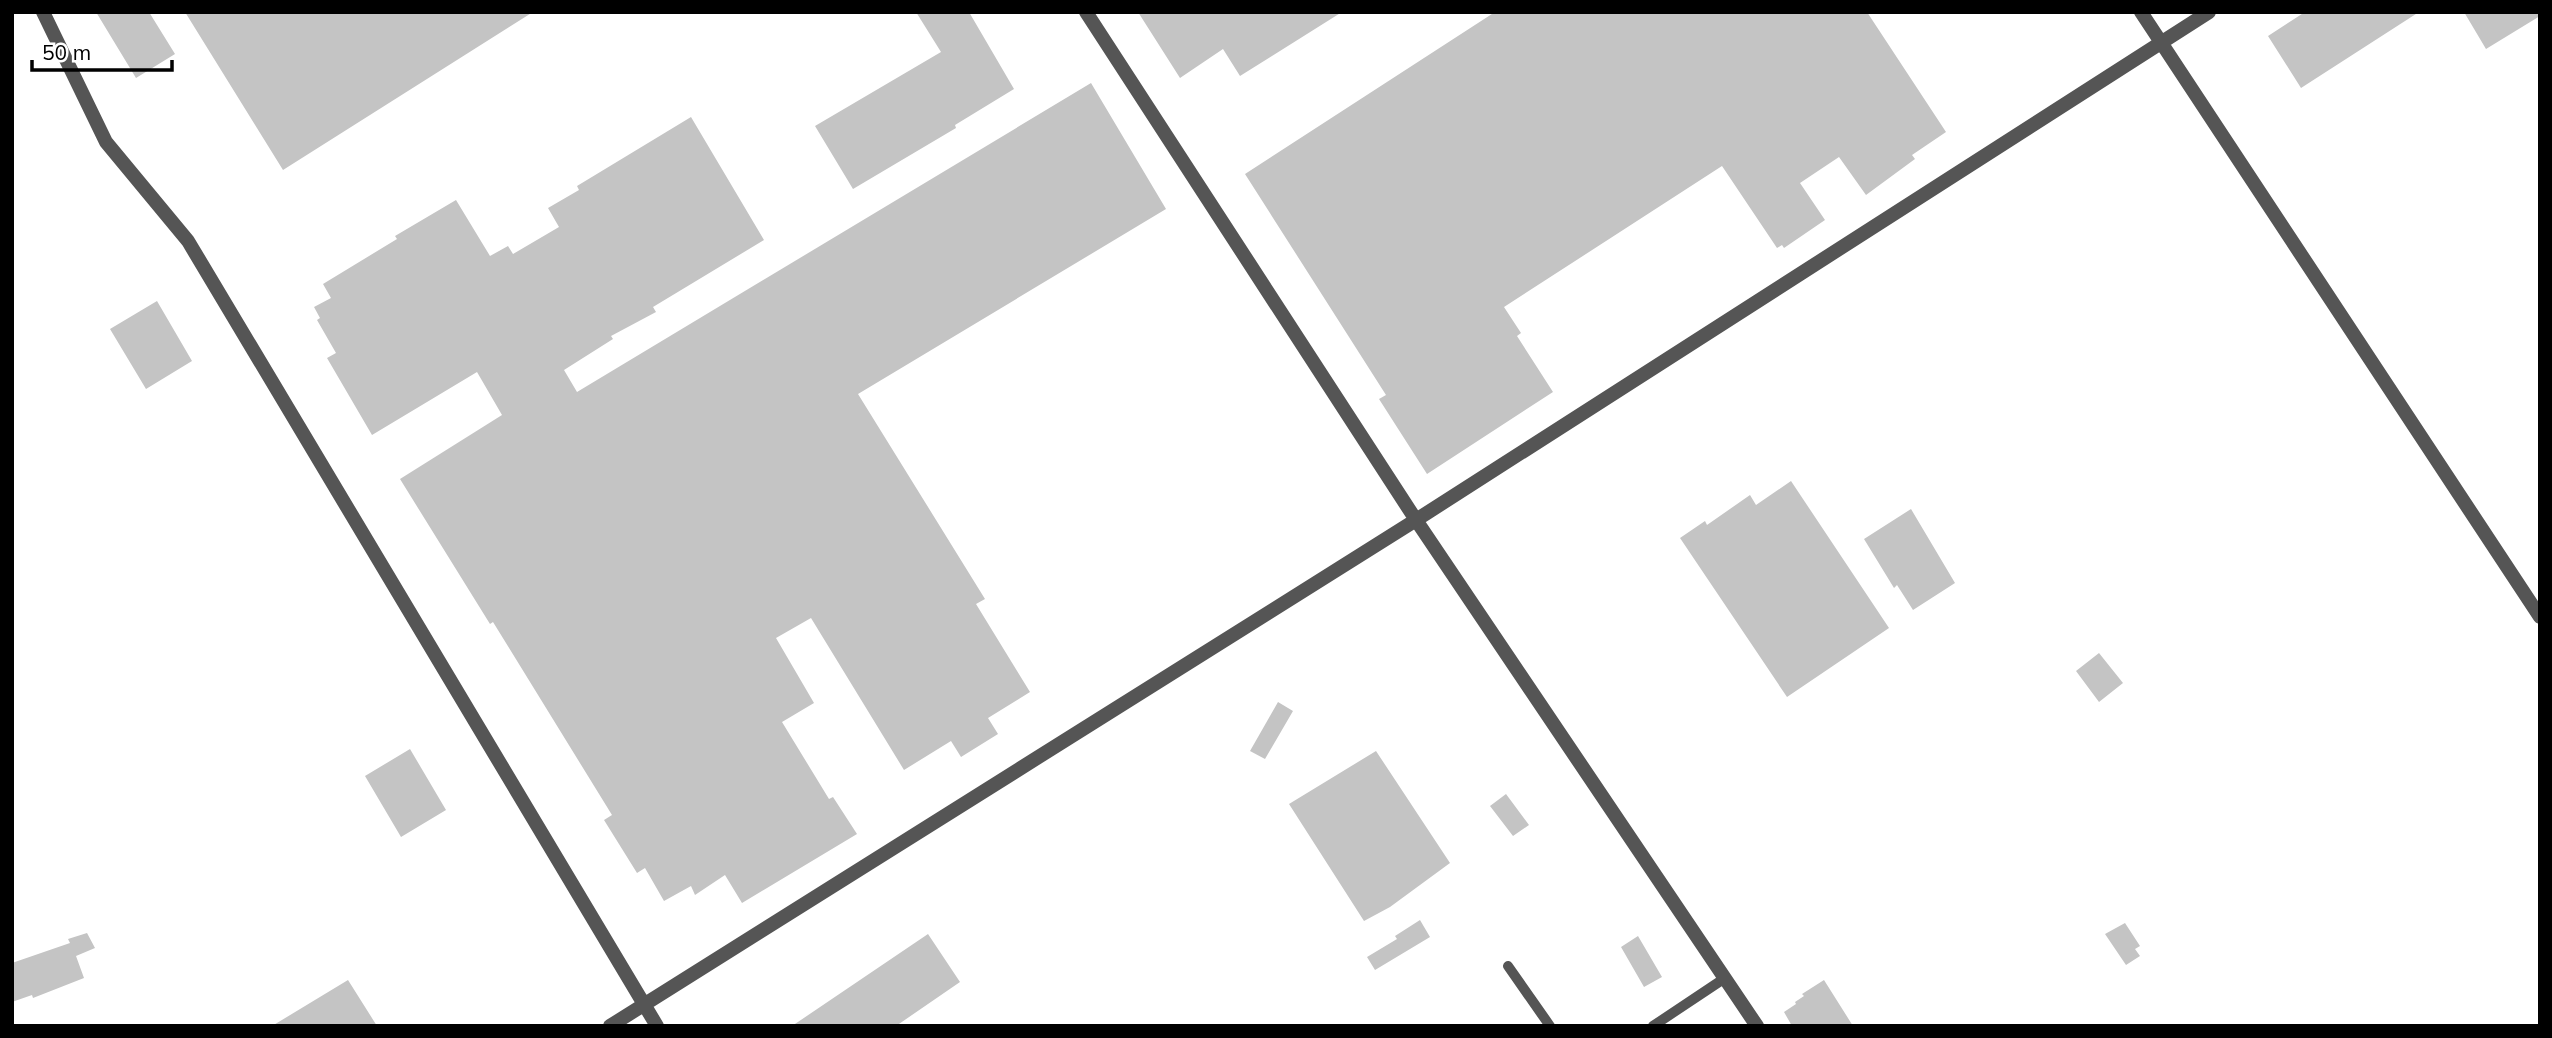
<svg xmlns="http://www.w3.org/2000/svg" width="2552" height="1038" viewBox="0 0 2552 1038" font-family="Mulish,sans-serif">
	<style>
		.building { fill: #c4c4c4 }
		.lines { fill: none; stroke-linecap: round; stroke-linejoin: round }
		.service { stroke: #555; stroke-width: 10 }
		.minor { stroke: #555; stroke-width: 14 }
	</style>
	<rect width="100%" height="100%" fill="#fff"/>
	<path class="building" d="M96 12H149L175 54 136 78Z
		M185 12H533L283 170Z
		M916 12H969L1014 89 955 125 956 128 853 189 815 126 941 52Z
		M1138 12H1342L1240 76 1223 49 1180 78Z
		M1495 12H1867L1946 132 1912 155 1915 159 1866 195 1839 157 1800 183 1825 220 1784 248 1782 245 1777 248 1722 166 1504 307 1521 333 1517 336 1553 392 1427 474 1379 399 1386 395 1245 174Z
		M2305 12H2419L2301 88 2268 36Z
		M2464 12H2540V16L2486 49Z
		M1091 83 1166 209 858 394 985 599 976 604 1030 692 988 718 998 734 961 757 951 741 904 770 811 618 776 638 814 703 782 722 829 799 833 797 857 834 742 903 725 875 695 895 691 886 664 901 645 868 637 873 604 820 612 815 493 622 490 624 400 479 502 415 477 372 372 435 327 358 336 353 317 320 320 318 314 307 331 298 323 284 397 239 395 236 456 200 490 256 508 246 513 254 559 227 548 208 579 190 577 186 691 117 764 240 653 307 656 312 611 336 613 339 564 370 577 392Z
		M157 301 192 361 146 389 110 329Z
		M1791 481 1889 628 1787 697 1680 538 1705 521 1707 525 1750 495 1756 505Z
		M1911 509 1955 583 1913 610 1897 585 1894 588 1864 539Z
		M2099 653 2123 683 2099 702 2076 671Z
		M1278 702 1293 711 1265 759 1250 751Z
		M410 749 446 810 401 837 365 776Z
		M1376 751 1450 863 1390 907 1364 921 1289 804Z
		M1506 794 1529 825 1513 836 1490 806Z
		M1420 920 1430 937 1375 970 1367 957 1397 939 1395 936Z
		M2125 923 2140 946 2135 949 2140 956 2126 965 2105 934Z
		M87 933 95 948 76 956 84 978 33 998 32 995 12 1002V963L70 943 68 939Z
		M928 934 960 982 896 1026H792Z
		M1638 936 1662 977 1644 987 1621 947Z
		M348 980 377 1026H272Z
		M1824 980 1853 1026H1792L1784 1012 1796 1004 1795 1002 1804 996 1802 994Z"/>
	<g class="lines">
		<path class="service" d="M1508 966 1550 1026
			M1653 1026 1725 978"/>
		<path class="minor" d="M43 12 106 142 188 241 657 1026
			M1086 12 1416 520 1757 1026
			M2141 12 2540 617
			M610 1026 1416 520 2209 12"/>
	</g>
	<rect width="2552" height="1038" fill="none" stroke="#000000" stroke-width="28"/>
	<path d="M32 60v10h140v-10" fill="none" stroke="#000000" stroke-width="3.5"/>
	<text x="42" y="60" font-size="21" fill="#000000" stroke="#ffffff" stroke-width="5" paint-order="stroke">50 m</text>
</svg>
